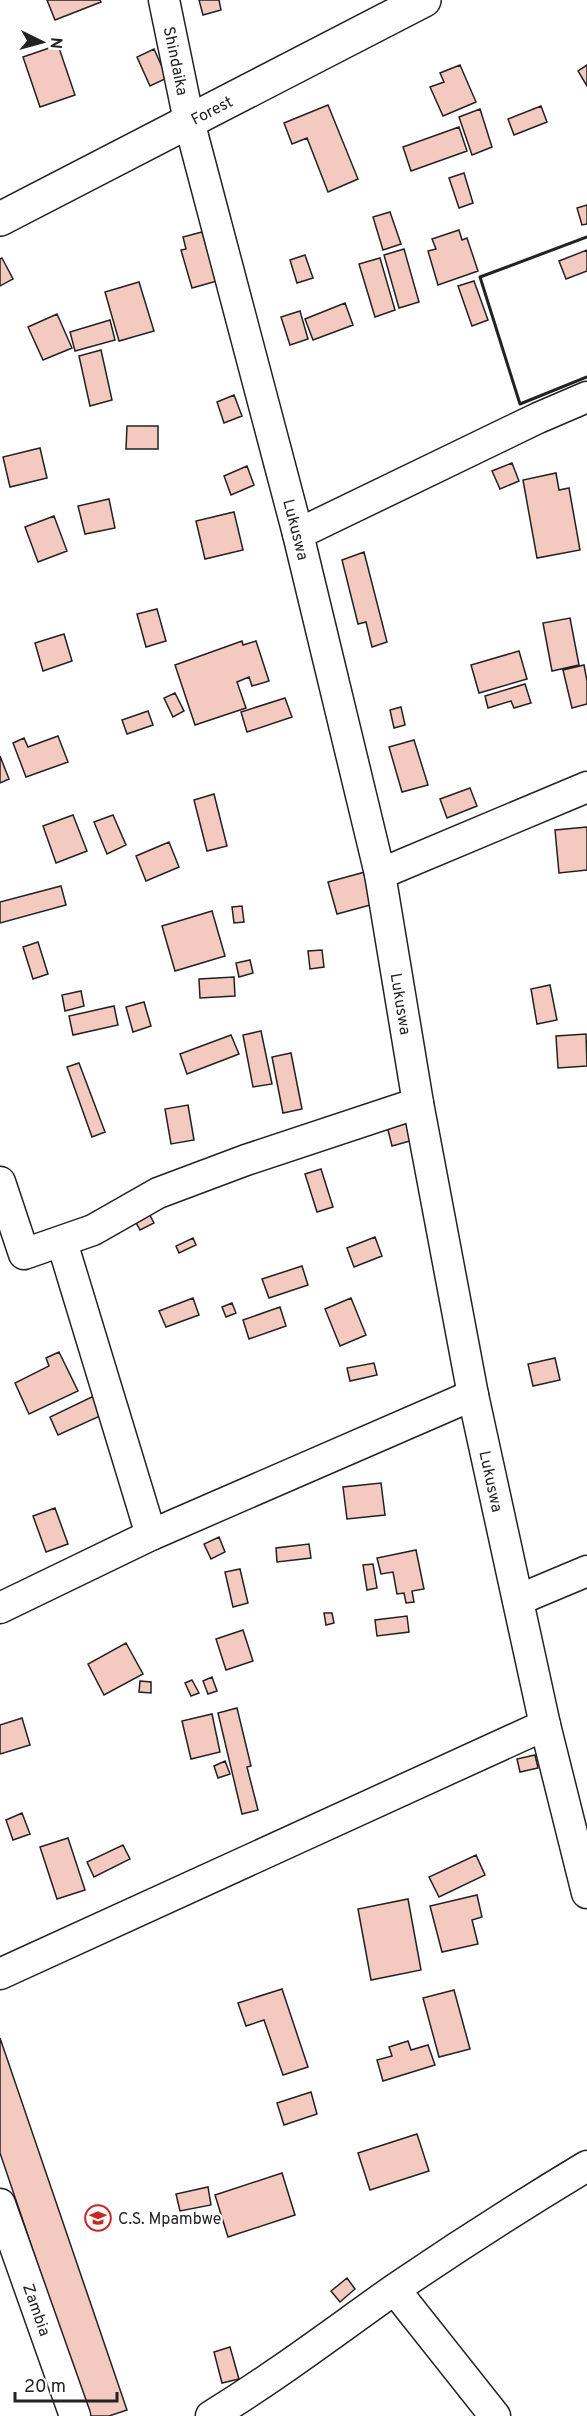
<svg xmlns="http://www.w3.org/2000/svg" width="587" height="2416" viewBox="0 0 587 2416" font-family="Overpass,sans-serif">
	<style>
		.building { fill: #f3c9c0; stroke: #222; stroke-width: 1.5 }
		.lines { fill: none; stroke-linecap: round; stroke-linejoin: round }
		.minor-casing { stroke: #222; stroke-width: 33 }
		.tertiary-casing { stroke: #222; stroke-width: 36 }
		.minor { stroke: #fff; stroke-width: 30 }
		.tertiary { stroke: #fff; stroke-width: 33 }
		.wall { stroke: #222; stroke-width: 3 }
		.labels { text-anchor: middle; stroke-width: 4.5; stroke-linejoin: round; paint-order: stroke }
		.street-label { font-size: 16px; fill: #222; stroke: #fff }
		.poi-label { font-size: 16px; fill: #222; stroke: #fff; text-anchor: start }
	</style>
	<rect width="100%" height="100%" fill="#fff"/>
	<path class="building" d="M47 0H100L101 2 55 20Z
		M199 0H219L221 10 203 15Z
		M58 45 75 95 40 107 23 57Z
		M154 49 167 78 150 86 137 57Z
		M460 65 476 102 443 116 430 87 444 82 440 73Z
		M587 65V86L578 71Z
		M328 105 358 179 328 192 307 138 292 144 284 123Z
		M541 106 547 122 514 135 508 119Z
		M480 109 492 147 472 155 459 117Z
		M459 127 467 151 411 171 403 147Z
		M464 173 473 203 459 208 449 178Z
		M587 205V224L582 225 577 208Z
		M390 212 401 244 383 250 373 217Z
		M459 230 462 240 467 238 478 271 438 285 428 251 436 249 432 239Z
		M202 232 217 281 192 288 181 250 186 249 183 237Z
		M404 249 419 302 399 308 384 255Z
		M587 250V271L566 279 559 261Z
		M305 255 313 278 297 283 290 260Z
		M2 258 13 279 0 286V259Z
		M380 258 395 310 375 317 359 264Z
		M474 281 488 320 472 326 458 286Z
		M139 282 154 331 119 341 105 292Z
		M345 303 353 325 313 340 305 319Z
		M300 311 308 339 290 345 281 317Z
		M57 314 72 348 43 360 28 327Z
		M110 320 115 340 75 351 70 332Z
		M101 350 112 400 90 406 79 356Z
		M234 395 242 416 224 423 217 402Z
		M127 426H158V449H126Z
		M40 448 47 478 10 487 3 457Z
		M512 463 519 481 500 489 492 471Z
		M247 466 254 485 231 495 224 476Z
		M556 473 559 490 569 488 580 550 537 558 523 480Z
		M109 499 115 528 85 534 78 506Z
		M234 512 243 550 205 559 196 521Z
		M54 516 67 551 38 562 25 527Z
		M364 552 387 642 372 647 366 622 358 624 342 560Z
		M157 609 166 641 146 647 137 614Z
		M570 618 579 665 552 671 543 623Z
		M64 634 72 661 43 671 35 643Z
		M242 641 243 645 256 641 269 681 252 686 249 677 237 682 246 708 195 725 175 665Z
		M519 651 527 679 479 693 471 665Z
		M584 665 587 681V704L572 708 563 670Z
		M525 684 531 703 514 708 511 701 488 708 485 696Z
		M175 693 184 711 173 717 164 698Z
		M285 698 292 717 247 732 241 712Z
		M401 707 405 725 394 728 390 710Z
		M148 711 153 725 127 734 122 720Z
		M58 736 68 762 26 777 13 743 24 738 28 747Z
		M414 740 428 785 402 792 389 747Z
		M0 756 9 779 0 783Z
		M470 788 477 806 447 818 440 799Z
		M214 794 227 846 207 851 194 800Z
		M73 815 87 851 56 863 43 826Z
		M113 815 126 845 107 854 94 822Z
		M587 827V870L559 873 555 830Z
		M169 842 179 867 146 881 136 856Z
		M365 872 374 904 337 914 328 882Z
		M61 886 66 905 0 923V902Z
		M242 906 244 922 234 923 232 907Z
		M212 911 225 956 175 971 162 926Z
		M38 942 48 974 33 979 23 947Z
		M322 950 324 967 310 969 308 951Z
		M250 960 253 973 239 977 236 963Z
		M234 977 235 996 200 998 199 979Z
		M550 985 557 1020 537 1024 531 989Z
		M81 991 84 1006 65 1011 62 995Z
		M144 1002 151 1026 133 1032 126 1007Z
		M114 1006 118 1025 73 1035 69 1016Z
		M261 1031 272 1084 253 1087 243 1035Z
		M586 1034 587 1066 558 1068 556 1036Z
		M231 1035 239 1054 187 1074 180 1054Z
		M291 1053 302 1109 283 1113 272 1057Z
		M79 1063 105 1132 92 1137 67 1067Z
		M188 1105 194 1140 171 1144 165 1109Z
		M411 1119 417 1139 392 1146 387 1126Z
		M321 1169 333 1207 317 1212 305 1174Z
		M146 1208 154 1223 140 1230 132 1215Z
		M375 1237 382 1256 354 1267 347 1248Z
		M193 1238 196 1245 179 1253 176 1246Z
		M302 1266 308 1285 269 1298 262 1279Z
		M193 1298 199 1315 166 1327 159 1311Z
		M351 1298 366 1335 340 1346 325 1309Z
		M232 1303 236 1313 226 1317 222 1307Z
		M280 1307 286 1326 249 1339 243 1320Z
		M59 1352 78 1391 29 1414 15 1383 49 1366 46 1358Z
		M555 1358 560 1380 533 1386 528 1364Z
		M374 1363 377 1375 350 1381 347 1368Z
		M100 1393 109 1412 58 1435 50 1417Z
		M381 1483 385 1515 347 1519 343 1487Z
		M55 1508 68 1544 46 1552 33 1516Z
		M219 1537 225 1552 211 1559 204 1544Z
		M309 1544 311 1558 277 1562 276 1548Z
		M416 1550 424 1589 412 1591 414 1602 406 1603 404 1593 397 1594 393 1572 381 1574 377 1558Z
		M373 1564 377 1588 367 1590 363 1565Z
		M240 1569 248 1603 233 1607 225 1572Z
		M324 1613H332L334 1623 326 1625Z
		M407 1616 409 1632 377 1636 375 1620Z
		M243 1630 253 1661 226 1670 216 1639Z
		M126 1643 143 1674 104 1695 88 1664Z
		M212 1677 217 1691 208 1694 203 1681Z
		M192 1680 199 1693 191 1696 185 1683Z
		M140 1681 151 1682V1693L139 1692Z
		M237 1708 251 1766 247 1767 258 1810 242 1814 218 1713Z
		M212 1714 220 1752 191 1759 182 1721Z
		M22 1718 30 1745 0 1754V1725Z
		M535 1755 538 1768 520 1772 517 1759Z
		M225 1761 230 1774 218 1778 214 1766Z
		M22 1813 30 1834 13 1840 6 1820Z
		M68 1838 85 1890 57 1899 40 1847Z
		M123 1845 130 1859 94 1877 87 1862Z
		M476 1855 485 1875 439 1897 429 1877Z
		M477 1895 482 1917 472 1920 478 1944 442 1952 430 1906Z
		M408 1899 421 1970 371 1980 358 1909Z
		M282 1989 308 2067 283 2075 264 2020 246 2026 238 2003Z
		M454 1990 470 2049 439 2057 423 1998Z
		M0 2038 127 2410 109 2416H89L0 2153Z
		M408 2041 411 2050 428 2045 435 2065 383 2081 377 2060 392 2056 389 2047Z
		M311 2092 317 2114 284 2125 277 2103Z
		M417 2134 429 2171 370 2190 358 2153Z
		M282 2173 295 2215 228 2237 215 2195Z
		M208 2187 211 2205 180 2211 176 2194Z
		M347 2278 355 2289 340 2302 331 2291Z
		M230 2347 239 2379 222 2383 214 2352Z"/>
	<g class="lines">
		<g class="minor-casing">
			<g id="minor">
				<path id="s1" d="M164 0 189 121 298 534 380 874 418 1103 473 1395 545 1725 587 1893"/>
				<path d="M298 534 538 418 587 397"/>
				<path d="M380 874 587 787"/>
				<path d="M0 1182 24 1254 93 1230 158 1193 246 1160 418 1103"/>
				<path d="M62 1242 151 1535"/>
				<path d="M518 1600 587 1571"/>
				<path d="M0 1608 151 1535 473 1395"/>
				<path d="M0 1974 545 1725"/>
				<path id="s2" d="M0 2204 75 2416"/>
				<path d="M395 2290 495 2416"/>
				<path d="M211 2416C275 2377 334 2332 395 2289 458 2246 522 2205 587 2166"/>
			</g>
		</g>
		<g class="tertiary-casing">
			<g id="tertiary">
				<path id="s3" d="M0 219 424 0"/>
			</g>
		</g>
		<use href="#minor" class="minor"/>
		<use href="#tertiary" class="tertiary"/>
		<path class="wall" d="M587 237 480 277 520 404 587 377"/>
	</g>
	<defs>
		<g id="school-ring" transform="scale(1.35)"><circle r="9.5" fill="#fff" stroke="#c62828" stroke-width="1.5"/><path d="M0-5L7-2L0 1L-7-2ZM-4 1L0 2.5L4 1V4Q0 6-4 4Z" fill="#c62828"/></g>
	</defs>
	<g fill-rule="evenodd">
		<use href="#school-ring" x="98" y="2218"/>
	</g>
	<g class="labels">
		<g class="street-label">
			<text dy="6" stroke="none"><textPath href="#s1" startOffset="62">Shindaika</textPath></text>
			<text dy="6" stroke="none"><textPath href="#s3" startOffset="238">Forest</textPath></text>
			<text dy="6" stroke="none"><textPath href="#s1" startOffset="546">Lukuswa</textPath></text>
			<text dy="6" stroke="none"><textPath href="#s1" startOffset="1032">Lukuswa</textPath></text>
			<text dy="6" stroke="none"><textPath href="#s1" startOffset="1518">Lukuswa</textPath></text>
			<text dy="6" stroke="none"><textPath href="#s2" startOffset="112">Zambia</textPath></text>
		</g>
		<g class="poi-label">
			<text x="118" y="2224">C.S. Mpambwe</text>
		</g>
	</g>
	<g transform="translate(42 42) rotate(95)" stroke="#ffffff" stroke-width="4.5" paint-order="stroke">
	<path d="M0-4.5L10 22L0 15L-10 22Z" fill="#222222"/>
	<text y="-9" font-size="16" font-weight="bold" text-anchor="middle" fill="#222222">N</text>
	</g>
	<path d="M15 2392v9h102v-9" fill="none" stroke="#222222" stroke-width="3"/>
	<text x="24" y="2392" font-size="18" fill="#222222" stroke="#ffffff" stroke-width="4.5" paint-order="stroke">20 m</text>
</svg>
